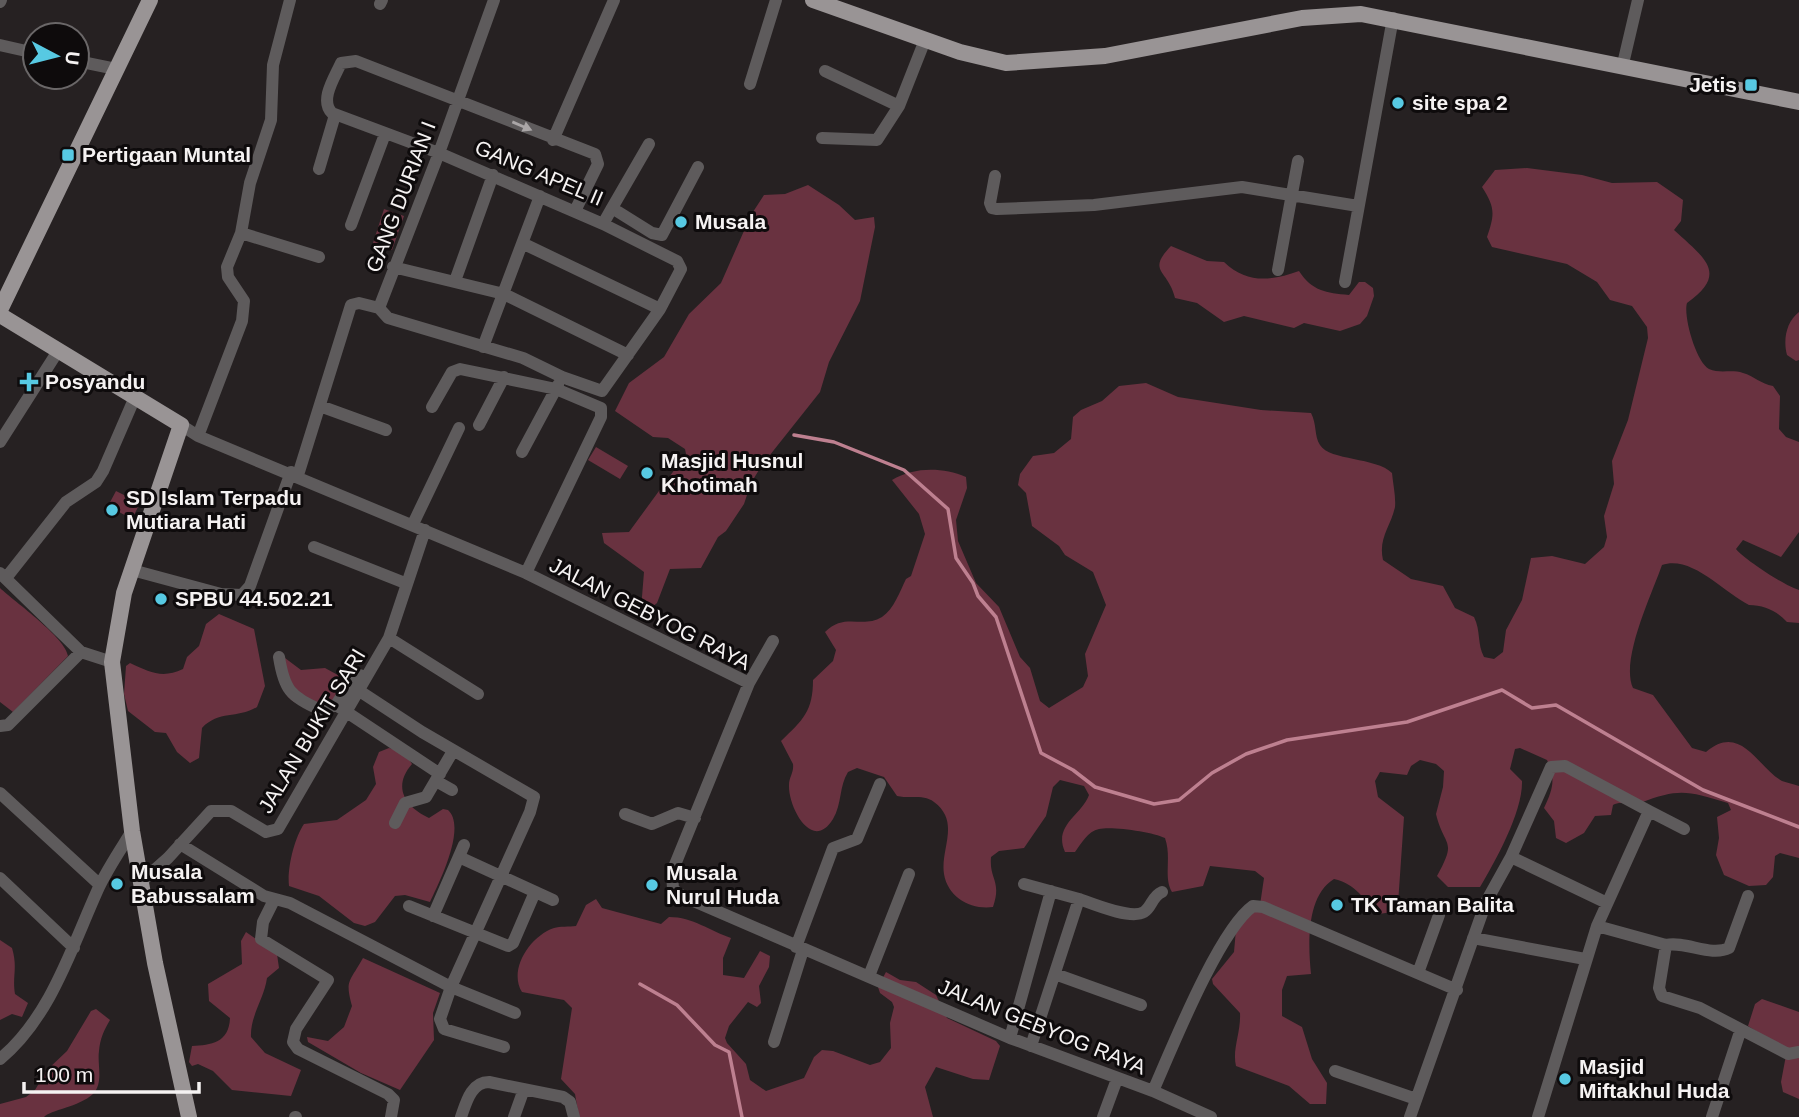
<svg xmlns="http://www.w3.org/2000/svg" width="1799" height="1117" viewBox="0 0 1799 1117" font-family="Helvetica,sans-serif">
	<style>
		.green { fill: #693240 }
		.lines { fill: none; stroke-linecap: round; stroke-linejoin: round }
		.stream { stroke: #be8090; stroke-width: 3.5 }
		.minor { stroke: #5e5b5c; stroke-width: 12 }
		.major { stroke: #999495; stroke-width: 16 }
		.oneway { fill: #aaa6a7 }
		.poi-dot { fill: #57c9e2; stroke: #0e0b0c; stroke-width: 2.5 }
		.labels { text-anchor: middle; stroke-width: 6; stroke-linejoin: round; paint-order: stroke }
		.poi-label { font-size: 21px; font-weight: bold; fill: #f5f2f2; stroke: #0e0b0c; text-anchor: start }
		.street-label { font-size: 21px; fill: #f5f2f2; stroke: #0e0b0c }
	</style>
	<rect width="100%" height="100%" fill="#262122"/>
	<path class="green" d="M1527 168 1582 175 1612 183 1657 182 1683 200 1681 221 1674 230C1703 257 1730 273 1687 303 1683 316 1696 362 1709 369 1720 374 1732 369 1743 373 1754 376 1761 384 1773 386L1780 396 1779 429 1786 437 1799 442V532L1781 557 1743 540 1736 549C1744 559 1786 587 1799 590V623L1787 622C1777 611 1764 605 1749 605 1723 592 1692 555 1662 565 1652 594 1620 660 1633 688L1653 695 1692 748 1706 752C1741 722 1758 768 1782 781 1787 783 1794 784 1799 786V858L1780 853 1775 856 1773 877 1766 885 1749 886 1724 875 1716 855 1719 838 1717 817 1731 810 1728 803C1687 791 1680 788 1640 803 1632 807 1622 800 1613 805L1611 815 1595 816 1584 833 1566 843 1556 838 1554 821 1544 808C1553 789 1556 779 1547 760L1520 748 1515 749 1510 769 1522 781C1523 811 1496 860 1480 887H1448L1437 876C1458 838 1444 848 1436 814L1443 787 1444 771 1436 764 1420 760 1411 766 1407 775 1380 772 1375 781 1378 797 1404 817 1398 904 1392 912 1379 914C1363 899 1356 884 1334 879 1306 896 1308 944 1311 974L1287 976 1282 990V1016L1302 1027 1312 1059 1327 1083 1326 1104H1310L1289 1086 1236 1066C1232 1049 1241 1033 1240 1013L1213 984 1212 979 1234 952 1237 918 1260 905 1264 878 1255 871 1210 866 1203 886 1172 892C1163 877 1172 858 1165 838 1153 832 1112 826 1099 829 1088 831 1081 844 1075 852H1065C1053 825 1081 816 1089 795L1084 786 1060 780 1053 787 1046 816 1024 848 999 851 991 857C989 880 1002 880 993 907 971 910 948 898 944 874 940 849 961 822 934 802 923 794 910 799 897 796L884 777 857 768 848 772C839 786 842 804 833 819 812 853 788 807 789 785 789 777 794 773 793 764L781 741C803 720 813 711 813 680L833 661 836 650 825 632C845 612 862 629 882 617 894 609 900 591 906 579L911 576 925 534 919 514 892 480C914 467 942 467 966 477L967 488 956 520 958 541 976 583 999 607 1020 657 1030 668 1040 701 1049 708 1083 687 1088 676 1085 654 1106 605 1093 572 1065 555 1059 546 1032 526 1026 493 1018 485 1020 474 1033 456 1054 453 1071 439 1073 417 1081 410 1102 401 1119 386 1146 383 1178 397 1261 410 1311 413C1317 424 1314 436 1320 445 1330 461 1376 457 1392 473 1393 484 1396 497 1395 507 1391 526 1378 538 1383 560L1411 579 1443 586 1455 608 1474 617C1481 631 1477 644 1484 657L1494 659 1503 652 1506 630 1522 600 1531 558 1552 556 1585 564 1604 547 1607 537 1604 516 1614 484 1612 461 1628 420 1648 338 1647 327 1632 306 1610 300 1597 282 1567 264 1492 247 1487 237C1495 214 1495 207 1482 187L1495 170Z
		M808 185 839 205 855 220 874 217 875 227 860 301 829 362 820 392 762 465 751 483 744 504 726 531 718 537 701 568 670 569 657 603 645 613 641 609 644 572 604 543 602 533 629 532 686 454 685 449 668 438 653 437 615 411 629 383 664 357 689 314 721 283 751 215 764 195 785 194Z
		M384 209 404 216 392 250 373 243Z
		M1171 246 1207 261 1224 262C1247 284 1271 281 1299 271 1312 291 1326 293 1349 295L1359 282H1365L1373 288 1374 296 1367 316 1360 324 1340 331 1304 323 1294 328 1244 316 1224 322 1197 303 1175 298C1168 269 1146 272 1171 246Z
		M1799 312V360L1796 361 1787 355C1783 340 1786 322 1799 312Z
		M596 447 628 466 620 479 588 460Z
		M116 491 140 503 132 519 108 506Z
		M0 588C15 602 66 638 68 656L13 712 0 702Z
		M219 614 254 629 265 686 257 707C238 719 219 710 202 728L199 758 190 763 177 752 166 733 155 732 128 711 124 694 126 666 130 663C150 672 162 679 183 669L187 657 199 646 206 624Z
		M285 658 301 670 325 668 347 680C343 686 339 695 334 700 321 711 294 708 286 694Z
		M389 748 404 752 412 764C392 787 405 807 429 818L443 809 448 810C467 827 439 883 430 902L405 895 395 896 375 922 365 926 354 923 319 896 289 886C287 869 294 839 304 824L337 820 366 800 376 784 373 767 379 752Z
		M596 899 602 908 661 924 669 917C693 917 710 931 731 938L723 958V975L744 978 760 951 770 956 769 967 759 986 761 1003 757 1007 748 1002 729 1026 725 1038 727 1043 746 1064 750 1080 766 1091 804 1078 814 1057 822 1050 833 1051 870 1065 880 1062 891 1048 890 1023 894 1007 892 1002 880 993 878 987 886 972 900 980 916 982 936 995 947 1018 996 1041 1000 1046 989 1080 973 1079 936 1067 925 1087 933 1117H579L575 1094 561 1079 572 1008 564 1000 522 992C508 970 530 936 554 928 560 926 569 927 576 926L586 905Z
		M246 932 277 954 279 968 267 978C264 999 250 1016 251 1037L265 1053 301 1070 291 1096 232 1090 213 1071 198 1064 192 1066 189 1062 192 1046C211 1045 229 1043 230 1018L209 1001 208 984 242 964 241 941Z
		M0 940 12 948C18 968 12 976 15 994L28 1003 22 1017 12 1014 0 1020Z
		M363 958 440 993 433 1013 434 1040 400 1090 361 1073 308 1042 307 1037 328 1041 344 1027 352 1006C345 980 349 983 363 958Z
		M1762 999 1799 1012V1099L1783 1092 1781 1082 1787 1050 1748 1026 1755 1004Z
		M96 1009 110 1020C104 1030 100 1039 99 1051 97 1065 104 1082 93 1094 79 1107 50 1110 44 1117H0V1104L26 1097 35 1090 47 1070 67 1051 91 1011Z"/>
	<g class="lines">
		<path class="stream" d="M794 435 834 442 904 470 948 509 956 558 973 583 978 596 996 617 1041 753 1073 770 1095 787 1154 804 1179 800 1212 773 1246 754 1287 740 1407 722 1502 690 1532 708 1556 705 1703 790 1799 827
			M640 984 677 1005 715 1045 729 1052 742 1117"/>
		<path class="minor" d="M0 2 1 0
			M380 4 382 0
			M0 45 35 53
			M77 61 116 69
			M1622 68 1638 0
			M825 71 899 106
			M750 84 776 0
			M822 138 877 140 899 106 925 40
			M553 140 614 0
			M319 169 335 115
			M995 176 990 203 992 208 997 209 1094 205 1242 187 1358 206
			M612 208 649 144
			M575 211 598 164 595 154 356 61 341 63C335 77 319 100 332 113L439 153 603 224 612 208 652 233 662 235 698 167
			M351 225 385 134
			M241 233 319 257
			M524 244 660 309
			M393 267 504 294 628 355
			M1278 270 1298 161
			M455 281 493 175
			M1345 282 1393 18
			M379 308 388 318 523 358 562 377 602 391 660 309 681 269 677 261 603 224
			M379 308 439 153 494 0
			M483 347 540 196
			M320 406 386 430
			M432 407 452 372 460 369 556 389 601 408V417L526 573
			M181 425 198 436 526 573 749 683 672 872 673 889 682 896 1010 1038 1153 1091 1211 1117
			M479 425 504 377
			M198 436 242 321 244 301 228 277 227 267 241 233 250 183 271 120 273 65 290 0
			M0 442 58 351
			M522 452 558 385
			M298 475 351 305 359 303 379 308
			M413 524 459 428
			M314 547 405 583
			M132 570 221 594 242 595 250 586 291 472
			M0 573 81 652
			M6 578 66 502 96 482 103 471 135 397
			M389 638 478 694
			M279 657C284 689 290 697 321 710L336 705 440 774
			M749 683 773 641
			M358 690 422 732 534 797 530 812 451 987 440 1019 444 1029 504 1047
			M336 705 356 674 366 677
			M0 726 8 725 81 652 112 662
			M436 781 452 790
			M0 793 100 885
			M1649 811 1684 829
			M625 814 652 824 678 813 695 818
			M395 823 405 803 426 797 453 751
			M180 844 264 896 290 903 451 987 515 1013
			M459 857 553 900
			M1511 857 1607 903
			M0 878 74 948
			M142 881 168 858 211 811H231L266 832 278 829 389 638 425 530
			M1024 884 1079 899
			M274 900 263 922 261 939 328 980 296 1029 293 1042 298 1049 388 1094 394 1100 391 1117
			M409 906 508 946 513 943 535 892
			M433 916 464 845
			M1597 926 1666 945 1659 988 1662 996 1700 1008 1788 1054 1799 1052
			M1473 938 1585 959
			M1666 945C1686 941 1711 957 1729 948L1748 896
			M796 947 833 848 857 839 880 784
			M1418 973 1439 915
			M1055 974 1141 1005
			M869 976 909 874
			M1010 1038 1051 891
			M774 1042 803 950
			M1031 1046 1079 899C1093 904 1131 920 1144 912 1152 907 1152 896 1162 892
			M0 1059C51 1017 72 946 99 887 108 868 121 849 132 831
			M1335 1071 1416 1099
			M1153 1091C1172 1048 1219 930 1253 906L1263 907 1457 990
			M295 1117H296
			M461 1117C466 1103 471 1082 489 1082L563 1097 570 1102 574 1117
			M514 1117 524 1089
			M1103 1117 1117 1079
			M1410 1117 1486 902 1511 857 1551 767 1565 766 1649 811 1597 926 1538 1117
			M1712 1117 1740 1032"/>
		<path class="major" d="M813 0 960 52 1006 63 1105 56 1302 18 1361 14 1799 102
			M0 310 150 0
			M0 315 181 425 124 593 112 662 132 831 155 963 189 1117"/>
	</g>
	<defs><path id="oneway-solid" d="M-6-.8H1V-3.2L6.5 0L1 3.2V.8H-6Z" transform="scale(1.75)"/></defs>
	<use class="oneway" href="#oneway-solid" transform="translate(522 126) rotate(23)"/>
	<g class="poi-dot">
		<rect x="1744" y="78" width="14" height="14" rx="3.5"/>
		<circle cx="1398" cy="103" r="7"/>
		<rect x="61" y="148" width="14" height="14" rx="3.5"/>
		<circle cx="681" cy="222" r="7"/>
		<path d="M25.5 371.5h7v7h7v7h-7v7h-7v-7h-7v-7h7z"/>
		<circle cx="647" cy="473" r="7"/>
		<circle cx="112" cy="510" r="7"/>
		<circle cx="161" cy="599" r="7"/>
		<circle cx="117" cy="884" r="7"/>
		<circle cx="652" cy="885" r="7"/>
		<circle cx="1337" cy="905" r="7"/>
		<circle cx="1565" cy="1079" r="7"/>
	</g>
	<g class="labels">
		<g class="poi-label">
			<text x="1737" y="92" text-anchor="end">Jetis</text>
			<text x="1412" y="110">site spa 2</text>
			<text x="82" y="162">Pertigaan Muntal</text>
			<text x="695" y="229">Musala</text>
			<text x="45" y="389">Posyandu</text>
			<text x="661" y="468">Masjid Husnul<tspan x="661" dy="24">Khotimah</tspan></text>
			<text x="126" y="505">SD Islam Terpadu<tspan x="126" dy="24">Mutiara Hati</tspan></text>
			<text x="175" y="606">SPBU 44.502.21</text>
			<text x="131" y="879">Musala<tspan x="131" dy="24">Babussalam</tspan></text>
			<text x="666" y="880">Musala<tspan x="666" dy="24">Nurul Huda</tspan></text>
			<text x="1351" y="912">TK Taman Balita</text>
			<text x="1579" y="1074">Masjid<tspan x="1579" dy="24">Miftakhul Huda</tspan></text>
		</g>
		<g class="street-label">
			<text transform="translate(539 173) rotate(23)" y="7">GANG APEL II</text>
			<text transform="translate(401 197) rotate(-69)" y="7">GANG DURIAN I</text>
			<text transform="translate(650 614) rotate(27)" y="7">JALAN GEBYOG RAYA</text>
			<text transform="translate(312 731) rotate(-59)" y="7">JALAN BUKIT SARI</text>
			<text transform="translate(1042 1027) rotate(22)" y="7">JALAN GEBYOG RAYA</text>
		</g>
	</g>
	<g transform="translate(56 56) rotate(97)"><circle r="33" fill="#0e0b0c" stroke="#6a6768" stroke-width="2"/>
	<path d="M0-5L12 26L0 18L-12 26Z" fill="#57c9e2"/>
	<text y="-10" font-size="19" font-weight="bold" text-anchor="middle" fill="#f5f2f2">U</text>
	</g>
	<path d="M24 1082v10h175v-10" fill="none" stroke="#f5f2f2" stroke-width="3.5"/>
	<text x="35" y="1082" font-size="21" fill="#f5f2f2" stroke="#0e0b0c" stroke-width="5" paint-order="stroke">100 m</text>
</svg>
